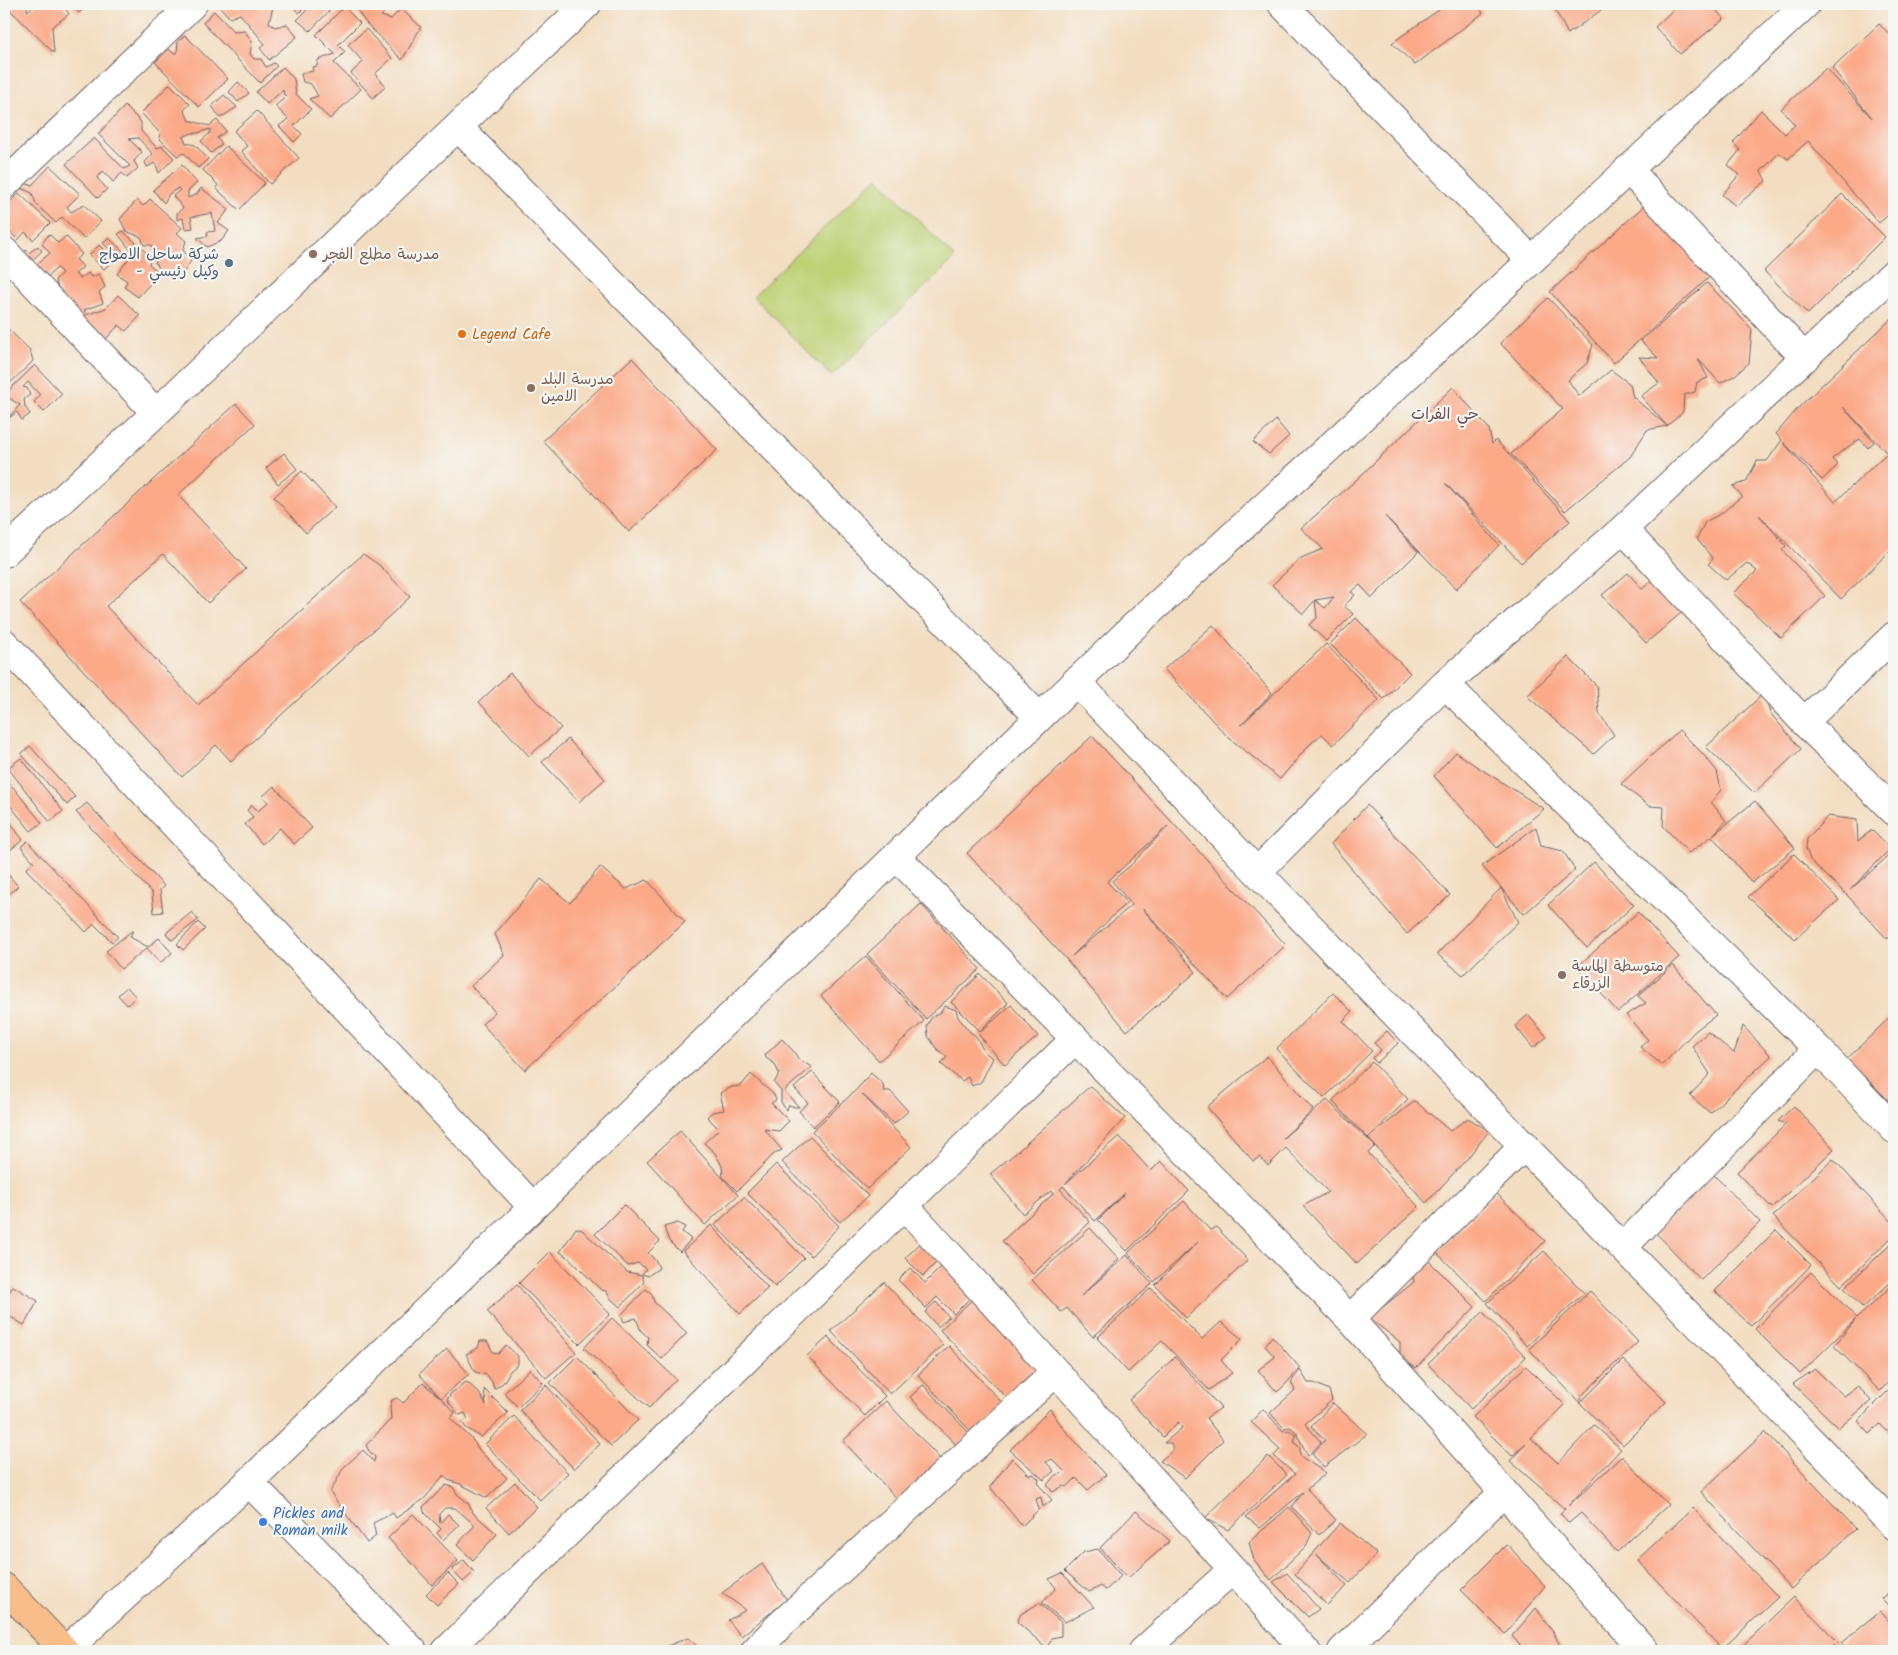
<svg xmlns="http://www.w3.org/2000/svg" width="1898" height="1655" viewBox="0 0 1898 1655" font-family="Kalam,'Playpen Sans Arabic',sans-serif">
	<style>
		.green { fill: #bed174; stroke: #707a58 }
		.building { fill: #fba987; fill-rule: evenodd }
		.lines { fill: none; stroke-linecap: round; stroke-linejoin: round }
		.minor-casing { stroke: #6b636a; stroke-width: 30 }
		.major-casing { stroke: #6b636a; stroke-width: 30 }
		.minor { stroke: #fff; stroke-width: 28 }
		.major { stroke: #f8bd89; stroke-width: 28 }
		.education-dot { fill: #8d6e63; stroke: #f6f6f2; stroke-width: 2 }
		.service-dot { fill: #5c6f8a; stroke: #f6f6f2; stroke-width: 2 }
		.food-dot { fill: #e8710a; stroke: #f6f6f2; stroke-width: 2 }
		.shop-dot { fill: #3f7fe0; stroke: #f6f6f2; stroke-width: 2 }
		.labels { text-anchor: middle; stroke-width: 4.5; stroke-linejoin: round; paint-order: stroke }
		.service-label { font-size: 15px; fill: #4e5e75; stroke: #f6f6f2; text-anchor: end }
		.education-label { font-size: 15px; fill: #785e54; stroke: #f6f6f2; text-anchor: start }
		.food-label { font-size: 15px; fill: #c56008; stroke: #f6f6f2; text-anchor: start }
		.shop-label { font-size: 15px; fill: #366cbe; stroke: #f6f6f2; text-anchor: start }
		.neighbourhood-label { font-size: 16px; fill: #6e5156; stroke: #f6f6f2 }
	</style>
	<rect width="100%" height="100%" fill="#f6f6f2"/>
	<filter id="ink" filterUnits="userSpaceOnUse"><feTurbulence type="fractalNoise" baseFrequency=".02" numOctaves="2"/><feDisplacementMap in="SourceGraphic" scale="10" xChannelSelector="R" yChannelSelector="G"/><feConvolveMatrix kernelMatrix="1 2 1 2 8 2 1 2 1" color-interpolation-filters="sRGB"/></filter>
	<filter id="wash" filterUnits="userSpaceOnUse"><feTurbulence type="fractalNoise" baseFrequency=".0096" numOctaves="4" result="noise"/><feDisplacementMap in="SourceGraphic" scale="20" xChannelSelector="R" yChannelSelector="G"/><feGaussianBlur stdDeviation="1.12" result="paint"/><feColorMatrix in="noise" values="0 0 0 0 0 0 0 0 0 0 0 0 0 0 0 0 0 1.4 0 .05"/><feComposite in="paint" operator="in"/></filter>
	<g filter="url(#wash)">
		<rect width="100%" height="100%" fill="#f3ddc0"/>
		<path class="green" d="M877 177 955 258 831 376 753 296Z"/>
		<g id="blocks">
			<path class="building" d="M4 4H27V11L37 4H62L69 14 52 27 54 53Z
				M70 4H88L79 13Z
				M221 4H270L273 7 269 23 275 27 287 24 297 37 269 60 260 48 265 44 240 14 230 18 219 6Z
				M290 4H301L305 7 299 13Z
				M313 4H329L333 7 310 31 297 20Z
				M353 4H387L388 8 381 16 391 19 401 9 421 27 402 60 365 22Z
				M1447 4H1477L1483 13 1415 65 1392 43Z
				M1560 4H1601L1604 8 1568 34 1554 8Z
				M1679 4H1711L1724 19 1680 54 1655 27Z
				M344 7 360 23 338 45 345 52 334 63 361 89 330 119 309 99 318 96 311 84 303 82 301 74 313 71 312 67 317 66 318 60 335 54 316 35Z
				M214 11 234 32 245 31 252 42 250 54 254 59H261L266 67 274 63 277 66 260 83 203 23Z
				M1879 24 1894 38V210L1879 223 1808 141 1788 159 1779 153 1761 171 1766 181 1736 206 1722 195 1739 175 1728 165 1740 150 1733 143 1761 110 1785 134 1795 125 1781 109 1826 68 1872 118 1832 68Z
				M366 29 392 58 375 74 386 86 373 98 351 73 363 62 348 45Z
				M185 35 228 79 199 107 155 62 169 49 173 53H177L178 41Z
				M283 67 294 79 296 94 311 109 294 126 302 134 294 142 279 126 288 119 275 106 287 96 284 95 283 90 267 104 256 92Z
				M238 82 249 93 238 102 229 92Z
				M170 84 190 104 184 110 189 120 209 126 217 120 226 131 217 138 222 144 211 153 201 141 210 133V129L198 133H192L183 137 186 143 195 145 208 159 198 168 184 153 177 156 159 138 160 133 141 113Z
				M224 95 237 107 220 118 212 106Z
				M125 106 141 122V131L157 148 162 146 174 158 159 173 155 163 147 167 145 162 153 154 138 138 129 139 142 152 134 161 138 168 127 178 122 173 113 182 103 171 97 178 107 189 98 198 66 164 94 138 124 169 130 166 98 134Z
				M257 111 299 158 270 184 241 151 247 146 234 131Z
				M226 146 265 183 239 210 216 188 218 185 203 170Z
				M182 165 197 183 188 191V198L197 194 201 188 229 209 218 223 229 231 221 241 207 247 197 238 208 236 207 232 215 231 212 213 191 217 193 228 185 229 183 218 177 220V213L183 208 173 196 180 190 178 188 169 194 164 203 153 190Z
				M50 166 80 194 67 207 71 212 84 205 101 221 84 239 62 217 56 223 36 204 32 193 18 187 21 183 32 185Z
				M19 193 50 223 33 240 25 232 18 240 4 226V218L7 215 5 207Z
				M1842 194 1885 237 1808 314 1764 271Z
				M150 199 182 228 177 233 186 241 183 250 191 261 183 273 170 277 160 269 155 262 159 258 151 245H144L141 237 126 231 120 219 137 200 143 206Z
				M1648 202 1712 275 1614 363 1550 292Z
				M123 231 151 257 149 264 160 273 138 297 124 287 127 281 117 274 133 253 118 234Z
				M49 234 58 243 66 236 82 254 76 259 83 267 75 274 80 279 88 273 91 277 99 274 105 287 99 292 103 303 84 310 86 315 106 308 118 295 140 316 126 331 119 325 104 341 69 314 55 280 62 273 57 268 47 277 36 265 50 253 42 244Z
				M109 238 123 251 117 257 103 243Z
				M99 245 114 260 104 269 89 255Z
				M38 246 42 251 30 262 22 254 26 250 29 253Z
				M1707 283 1752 329 1749 363 1734 376 1720 383 1698 359 1708 378 1697 382 1695 392 1684 395 1683 412 1667 426 1641 396 1659 383 1639 357 1658 358 1641 341Z
				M1548 298 1593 345 1587 363 1568 380 1579 396 1611 370 1630 384 1633 397 1667 426 1647 430 1630 457 1565 511 1511 454 1563 409 1500 343Z
				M1894 316V447L1887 453 1894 460V547L1841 599 1759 515 1786 546 1782 550 1825 596 1781 638 1733 593 1757 571 1747 563 1726 580 1708 564 1713 559 1697 539 1705 522 1722 513 1742 496 1733 486 1746 482 1757 461H1767L1782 440 1776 434 1798 408ZM1843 407 1887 453 1835 502 1783 442 1822 480 1838 465 1832 459 1842 451 1860 439 1868 448 1874 442Z
				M8 329 30 350 33 361 6 387 4 383V334Z
				M632 358 717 450 629 532 543 441Z
				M35 365 62 394 44 412 34 402 40 395 28 382 23 387 27 388 30 395 24 399 25 407 30 414 22 420 17 412 6 420 20 405 4 395Z
				M1453 387 1489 429 1492 444 1496 440 1570 521 1521 563 1445 483 1499 545 1456 589 1385 516 1418 552 1372 598 1360 585 1351 592 1355 595 1344 606 1353 614 1326 641 1309 625 1317 618 1315 600 1303 614 1272 585 1301 558 1323 549 1301 528 1353 483ZM1334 597 1325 608 1315 600Z
				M236 404 255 424 178 495 246 569 208 603 163 554 106 606 198 705 363 554 379 565 410 597 231 761 216 745 182 777 20 602Z
				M1276 420 1289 436 1269 454 1253 442Z
				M284 453 297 469 278 484 266 468Z
				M302 471 335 507 306 533 274 497Z
				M1628 573 1642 589 1659 575 1688 607 1646 643 1602 595Z
				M1356 618 1410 673 1384 699 1330 644Z
				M1213 625 1272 693 1240 726 1326 644 1379 700 1333 745 1322 734 1309 745 1280 779 1228 737 1164 669Z
				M1568 657 1597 686 1599 713 1614 735 1594 754 1527 696Z
				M510 673 561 728 529 756 479 702Z
				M1764 693 1770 713 1801 749 1754 793 1706 747Z
				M1679 730 1702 753 1717 771 1721 790 1711 802 1726 821 1713 835 1755 801 1795 848 1752 883 1712 836 1689 853 1663 826 1664 807 1649 806 1621 784Z
				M1092 736 1286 945 1227 999 1143 909 1196 972 1127 1031 1067 960 967 853ZM1168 826 1132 864 1112 881 1132 905 1072 956 1127 902 1107 882Z
				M568 739 605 779 579 802 542 762Z
				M30 746 75 797 67 805 21 754Z
				M1456 752 1473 764 1544 809 1497 848 1434 776Z
				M21 758 63 811 50 822 8 768Z
				M4 776 42 823 31 831 4 798Z
				M274 786 312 828 294 844 280 828 262 844 245 824 253 817 247 810 252 805 258 811 268 802 263 796Z
				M87 803 164 886 160 890 163 912 154 913 152 893 76 812Z
				M1367 805 1450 895 1407 934 1331 844Z
				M4 814 23 840 10 850 4 842Z
				M1828 816 1857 820 1858 841 1872 830 1890 849 1850 890 1894 851V932L1887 939 1846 894 1810 860 1806 848 1807 839Z
				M1536 827 1541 846 1563 851 1575 870 1524 914 1482 866Z
				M27 841 118 937 112 942 94 924 86 932 26 869 34 862 21 847Z
				M1794 854 1839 900 1795 939 1748 897Z
				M1594 862 1634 905 1587 948 1548 905Z
				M600 867 626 889 647 880 685 922 525 1070 482 1024 495 1012 471 986 504 955 495 934 541 879 570 903Z
				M4 870 18 886 4 899Z
				M1501 888 1518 922 1463 975 1437 954Z
				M921 904 980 969 926 1019 867 954Z
				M192 912 198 920 172 940 166 933Z
				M1638 912 1679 957 1618 1012 1577 967Z
				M198 922 205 929 183 950 177 944Z
				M133 930 130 937 148 947 159 938 172 953 160 963 147 948 121 969 106 951Z
				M866 956 924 1021 879 1061 821 996Z
				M1673 965 1716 1015 1695 1031 1662 1065 1640 1047 1648 1040 1626 1015 1646 1003 1638 996Z
				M980 974 1008 1003 980 1031 951 1002Z
				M127 987 136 997 127 1005 118 995Z
				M1333 993 1352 1012 1343 1021 1372 1051 1324 1098 1276 1049Z
				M1011 1005 1038 1036 1005 1065 978 1034Z
				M945 1006 956 1010 958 1017 969 1031 976 1036 981 1046 987 1054 993 1058 981 1082 972 1086 968 1077 962 1081 941 1064 947 1057 937 1049 928 1036 927 1025 932 1017 940 1013Z
				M1894 1013V1099L1890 1102 1847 1059Z
				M1528 1015 1547 1037 1533 1048 1515 1026Z
				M1743 1026 1771 1056 1710 1113 1690 1095 1710 1074 1692 1046 1708 1032 1734 1053Z
				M1387 1031 1398 1043 1377 1063 1372 1058 1381 1050 1374 1043Z
				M782 1039 794 1052 799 1060 812 1067 784 1091 799 1107H795L789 1105 786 1110 781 1102V1091L774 1083 779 1074 775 1064 766 1058 765 1055Z
				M1267 1056 1313 1110 1282 1139 1327 1100 1375 1146 1368 1153 1419 1207 1357 1264 1303 1206 1328 1192 1286 1148 1268 1166 1260 1157 1253 1161 1207 1107Z
				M1372 1062 1408 1099 1368 1138 1332 1101Z
				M812 1072 840 1102 813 1127 799 1111 808 1103 794 1088Z
				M871 1073 883 1084 884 1091H890L908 1111 894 1124 862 1094 911 1147 867 1189 812 1131 857 1089Z
				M751 1074 774 1095 776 1100 771 1103 789 1121 779 1131 764 1129 782 1150 775 1153 737 1191 723 1177 722 1166 715 1153 704 1143 719 1129 707 1117 712 1112 724 1110 720 1093 732 1087 741 1086Z
				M1090 1086 1125 1118 1065 1184 1119 1136 1151 1171 1161 1161 1189 1191 1127 1251 1098 1220 1125 1193 1095 1221 1063 1186 1060 1189 1090 1222 1033 1274 1002 1241 1053 1194 1051 1191 1023 1214 990 1174 1018 1151Z
				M1415 1101 1450 1131 1468 1118 1489 1131 1466 1160 1426 1203 1368 1138Z
				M1794 1106 1834 1149 1772 1208 1737 1172 1786 1124 1778 1121Z
				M680 1131 738 1195 705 1225 647 1161Z
				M810 1136 868 1196 840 1222 782 1162Z
				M1833 1159 1894 1224V1235L1841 1286 1773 1216Z
				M776 1164 839 1226 811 1256 747 1193Z
				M1714 1175 1760 1222 1701 1280 1655 1232Z
				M1496 1193 1545 1241 1486 1301 1437 1253Z
				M744 1197 804 1258 775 1287 715 1225Z
				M1184 1201 1210 1230 1216 1227 1248 1260 1186 1318 1155 1285 1198 1242 1154 1282 1128 1253Z
				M624 1205 660 1241 648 1253 656 1261 659 1268 648 1276 642 1274 646 1269 638 1263 628 1266 595 1234Z
				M677 1223 685 1227 682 1232 691 1239 680 1252 669 1241 664 1227Z
				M711 1225 768 1288 740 1314 683 1251Z
				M576 1228 582 1230 627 1272 642 1275 644 1282 620 1307 610 1298 606 1291 601 1290 569 1258 560 1252Z
				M1090 1228 1119 1259 1081 1296 1127 1255 1152 1284 1093 1337 1067 1308 1061 1312 1032 1280Z
				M1776 1230 1811 1265 1751 1326 1715 1291Z
				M925 1239 942 1257 923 1276 905 1258Z
				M1894 1241V1279L1863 1308 1844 1288Z
				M1544 1251 1584 1293 1527 1346 1487 1303Z
				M550 1252 610 1314 579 1344 519 1283Z
				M1425 1257 1475 1307 1416 1368 1400 1358V1342L1369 1318 1414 1282 1411 1266Z
				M945 1263 975 1293 954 1314 937 1297 926 1308 898 1280 910 1268 925 1283Z
				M1811 1272 1857 1318 1894 1284V1376L1880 1391 1834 1346 1856 1319 1800 1374 1755 1329Z
				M884 1282 943 1345 890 1394 831 1331Z
				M517 1285 576 1352 546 1378 487 1311Z
				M13 1286 38 1301 24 1325 4 1313V1301Z
				M1151 1288 1202 1339 1221 1322 1242 1339 1221 1360 1232 1373 1209 1390 1162 1341 1128 1372 1097 1338Z
				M646 1289 652 1294 654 1302 687 1333 662 1359 647 1345 648 1337 641 1331 636 1318 624 1322 621 1315Z
				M1590 1291 1638 1342 1580 1397V1403L1529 1349Z
				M976 1296 1046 1367 1011 1402 940 1330Z
				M936 1302 949 1317 938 1327 925 1312Z
				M1483 1312 1526 1357 1471 1409 1428 1364Z
				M612 1318 676 1379 649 1408 584 1348Z
				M1272 1336 1300 1368 1284 1386 1277 1392 1258 1370 1275 1357 1265 1346Z
				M828 1337 885 1396 865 1416 807 1356Z
				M480 1341H487L493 1352 498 1354 506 1345 518 1356V1364L510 1371 503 1383 494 1389 492 1382 487 1375 475 1372 466 1354 478 1348Z
				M949 1346 1007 1408 976 1437 918 1375Z
				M447 1349 469 1374 441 1398 419 1374Z
				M577 1356 638 1420 611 1446 550 1383Z
				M1175 1357 1221 1408 1206 1418 1223 1440 1185 1478 1160 1461 1173 1450 1171 1443H1164L1182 1428 1178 1422 1163 1437 1129 1400Z
				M1623 1360 1666 1402 1623 1445 1580 1403Z
				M1526 1366 1565 1405 1531 1438 1558 1463 1594 1425 1621 1449 1568 1506 1622 1456 1668 1505 1617 1552 1581 1513 1569 1523 1560 1513 1565 1509 1510 1461 1526 1443 1512 1456 1473 1417Z
				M530 1369 543 1383 518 1407 504 1393Z
				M1815 1369 1844 1396 1858 1386 1871 1401 1839 1428 1793 1384Z
				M1300 1370 1308 1383H1314L1329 1390 1332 1400 1305 1424 1321 1442 1308 1456 1296 1432 1290 1427 1284 1428 1270 1413 1295 1390 1291 1382Z
				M467 1382 479 1393 486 1405 484 1389 508 1413 481 1437 466 1428 462 1422 468 1419 465 1413 459 1415 447 1400 451 1393 458 1389 462 1384Z
				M423 1383 441 1398 455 1413 450 1418 472 1439 480 1451 507 1478 487 1498 460 1484 448 1480 444 1475 424 1499 396 1518 393 1513 373 1523 376 1536 367 1543 330 1492 344 1467 363 1450 374 1462 375 1457 369 1451 366 1445 391 1419 390 1407 392 1400 397 1398 403 1403Z
				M546 1385 600 1444 574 1469 520 1410Z
				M923 1385 974 1438 961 1450 910 1397Z
				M1894 1385V1438L1880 1424 1870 1434 1858 1421Z
				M886 1401 945 1464 902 1504 843 1441Z
				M1333 1403 1367 1434 1324 1467 1312 1454 1325 1440 1311 1427Z
				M1050 1409 1063 1428 1106 1475 1088 1490 1076 1478 1067 1487 1063 1486 1053 1492 1047 1485 1055 1475 1061 1474 1064 1471 1052 1459 1046 1462 1054 1471 1044 1480 1010 1450Z
				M1263 1409 1283 1431 1289 1430 1296 1435 1294 1442 1300 1448V1456L1326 1473 1307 1489 1336 1520 1319 1535 1292 1507 1303 1492 1260 1528 1246 1517 1295 1474 1274 1456 1280 1449 1251 1422Z
				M514 1416 568 1473 540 1500 485 1444Z
				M1765 1432 1856 1529 1791 1589 1701 1492Z
				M1268 1456 1287 1475 1228 1530 1205 1518Z
				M1012 1458 1029 1475 1033 1474 1039 1479 1038 1484 1052 1500 1043 1507 1041 1497 1036 1499 1039 1509 1022 1526 990 1487Z
				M515 1482 537 1507 509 1533 486 1508Z
				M446 1485 453 1487 457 1494 468 1503 473 1513 497 1534 473 1560 457 1545 475 1525 455 1508H445L439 1514 440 1523 448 1514 459 1525 443 1540 437 1533 441 1529 424 1512 423 1507Z
				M1289 1507 1312 1533 1306 1546 1271 1580 1254 1560 1249 1542Z
				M1693 1508 1778 1597 1722 1649 1637 1560Z
				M1136 1511 1170 1541 1128 1578 1100 1548Z
				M413 1514 458 1561 432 1585 388 1538Z
				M1340 1523 1377 1554 1350 1583 1317 1555 1347 1586 1327 1605 1295 1574Z
				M1507 1544 1545 1586 1505 1634 1461 1590Z
				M1098 1549 1121 1576 1106 1590 1101 1586 1089 1592 1065 1571 1084 1552Z
				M464 1560 474 1572 463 1582 452 1570Z
				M762 1564 787 1600 741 1636 728 1620 746 1610 722 1593Z
				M448 1573 459 1584 437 1605 426 1594Z
				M1062 1573 1094 1607 1065 1622 1042 1603 1056 1588 1049 1579Z
				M1287 1573 1319 1609 1308 1617 1273 1582Z
				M1894 1587V1611L1882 1599Z
				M1794 1597 1838 1642 1829 1651H1737Z
				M1039 1603 1061 1622V1636L1052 1638 1047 1648 1017 1622 1021 1614Z
				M1536 1608 1553 1632 1563 1651H1525L1512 1636Z
				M1881 1611 1894 1626V1651H1849L1842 1643Z
				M688 1638 703 1651H672L667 1646Z"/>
		</g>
	</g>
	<g filter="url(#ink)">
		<use href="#blocks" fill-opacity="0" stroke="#6b636a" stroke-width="1"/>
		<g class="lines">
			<g class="minor-casing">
				<path id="minor" d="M1282 4 1531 260
					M458 127 1039 717
					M1628 169 1805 358
					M4 185 193 4
					M4 251 156 413
					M1623 529 1804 722 1894 811
					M4 553 156 413 587 4
					M4 643 533 1207
					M1076 681 1257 872 1894 1526
					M1445 684 1818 1049 1894 1129
					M1804 722 1894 636
					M896 856 1350 1319 1645 1651
					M1257 872 1445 684 1623 529 1894 273
					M904 1205 1056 1372 1306 1651
					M1623 1247 1818 1049
					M1350 1319 1525 1145
					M249 1482 413 1651
					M65 1651 249 1482 1131 629 1418 366 1806 4
					M446 1651 1075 1039
					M755 1651 780 1625 1056 1372
					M1143 1651 1232 1570
					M1342 1651 1504 1492"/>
			</g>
			<g class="major-casing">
				<path id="major" d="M4 1587 65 1651"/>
			</g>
			<use href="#minor" class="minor"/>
			<use href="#major" class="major"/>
		</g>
	</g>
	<g class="education-dot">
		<circle cx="313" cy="254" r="5"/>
		<circle cx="531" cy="388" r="5"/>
		<circle cx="1562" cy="975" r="5"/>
	</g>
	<circle class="service-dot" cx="229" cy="263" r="5"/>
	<circle class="food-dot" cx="462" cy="334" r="5"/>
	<circle class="shop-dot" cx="263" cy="1522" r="5"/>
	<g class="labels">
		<g class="service-label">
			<text x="219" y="259">شركة ساحل الامواج<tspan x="219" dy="17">- وكيل رئيسي</tspan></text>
		</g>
		<g class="education-label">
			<text x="323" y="259">مدرسة مطلع الفجر</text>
			<text x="541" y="384">مدرسة البلد<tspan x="541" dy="17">الامين</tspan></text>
			<text x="1572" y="971">متوسطة الماسة<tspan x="1572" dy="17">الزرقاء</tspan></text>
		</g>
		<g class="food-label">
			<text x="472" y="339">Legend Cafe</text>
		</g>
		<g class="shop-label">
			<text x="273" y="1518">Pickles and<tspan x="273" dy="17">Roman milk</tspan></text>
		</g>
		<g class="neighbourhood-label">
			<text x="1445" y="419">حي الفرات</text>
		</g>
	</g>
	<rect width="1898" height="1655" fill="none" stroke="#f6f6f2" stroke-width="20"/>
</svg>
